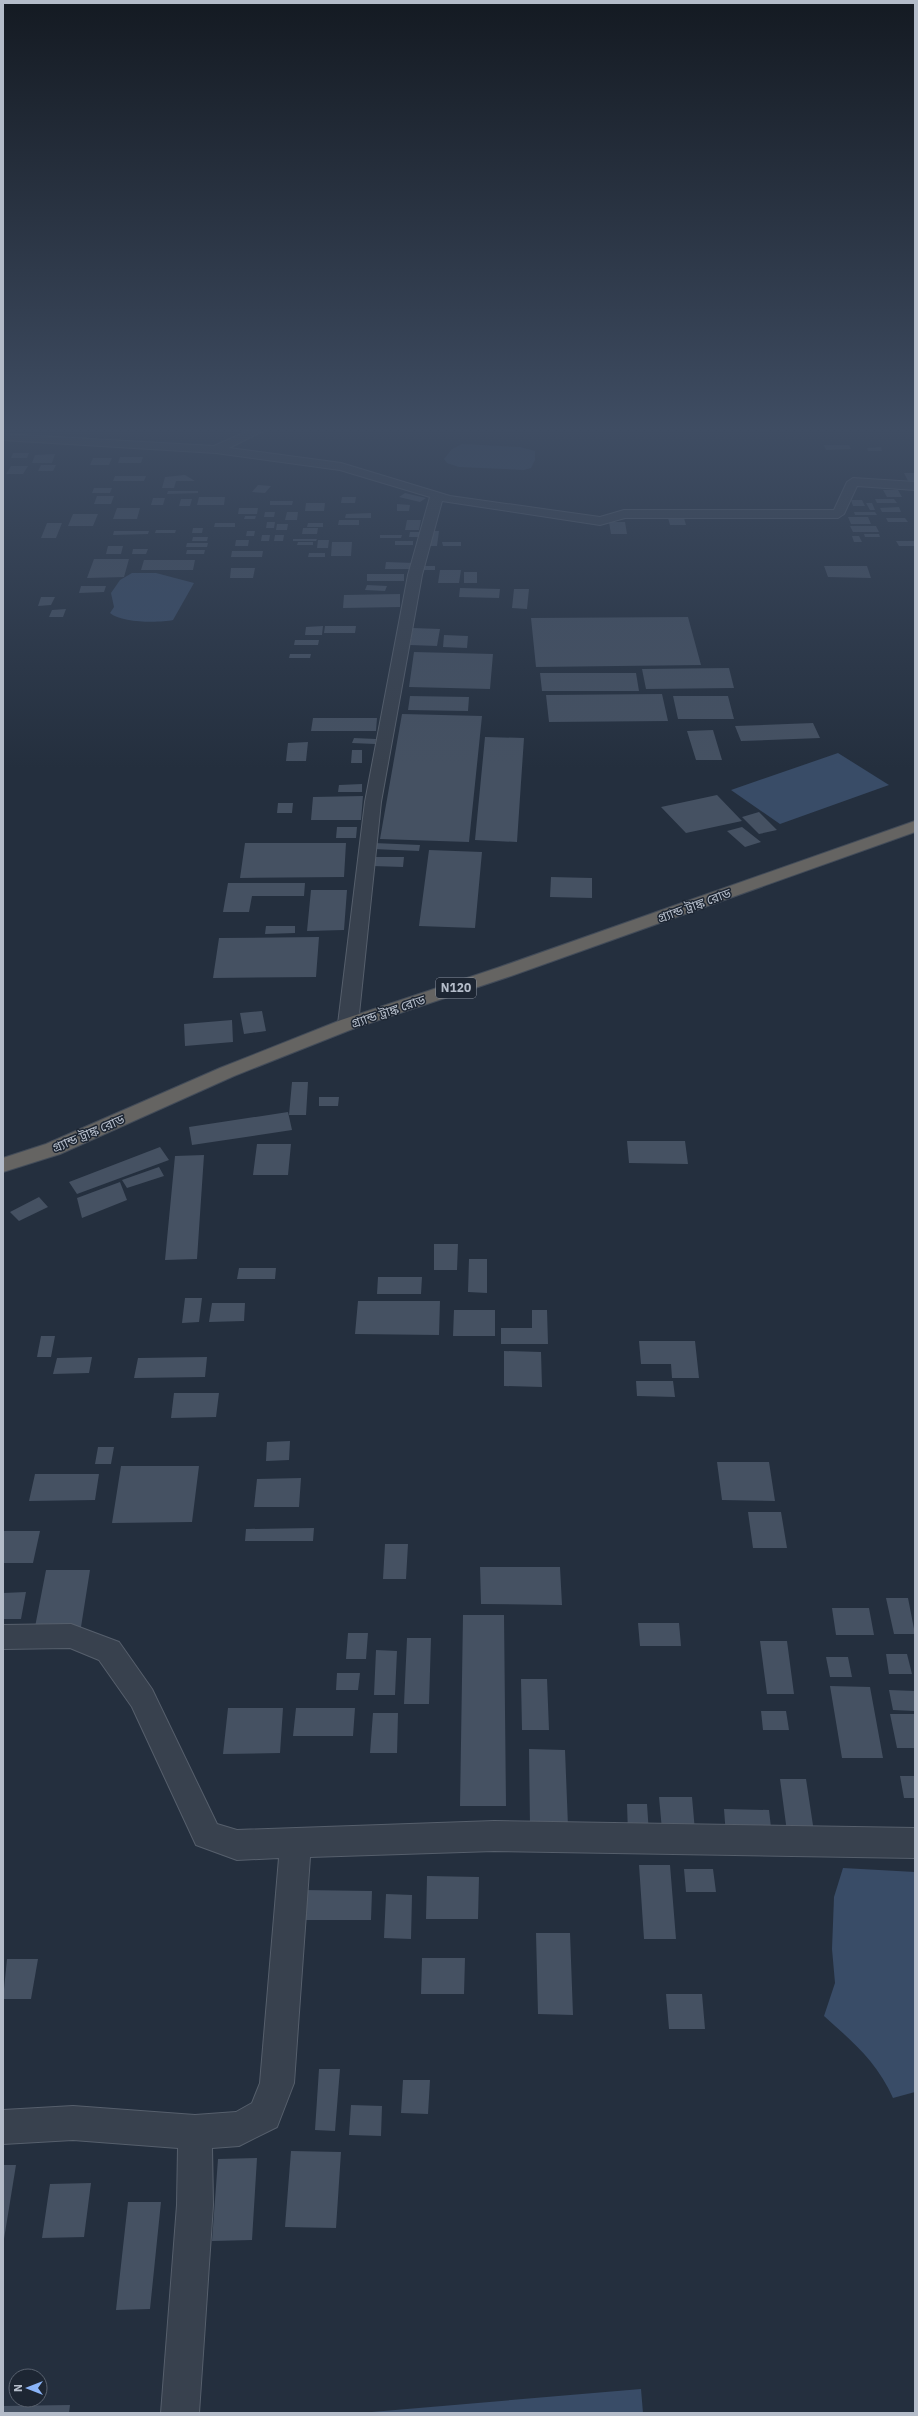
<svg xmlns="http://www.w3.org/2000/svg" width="918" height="2416" viewBox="0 0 918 2416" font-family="'IBM Plex Sans','Noto Sans Bengali',sans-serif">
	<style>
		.water { fill: #394c67 }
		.building { fill: #455162 }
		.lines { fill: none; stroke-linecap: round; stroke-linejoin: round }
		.minor-casing { stroke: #565f6c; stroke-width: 2 }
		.trunk-casing { stroke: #434c59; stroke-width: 2 }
		.minor { fill: #38414e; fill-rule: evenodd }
		.trunk { fill: #656462; fill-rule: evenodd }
		.labels { text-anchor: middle; stroke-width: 3; stroke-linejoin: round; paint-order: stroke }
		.shield { fill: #1d2633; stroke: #878f9c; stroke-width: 1 }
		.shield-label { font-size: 12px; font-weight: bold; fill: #b4bcc9 }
		.street-label { font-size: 13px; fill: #b4bcc9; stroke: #1d2633 }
	</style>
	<rect width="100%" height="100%" fill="#242f3e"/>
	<path class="water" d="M462 444 520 447 535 451V460L531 468 524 470 459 467 447 463 444 459 452 449Z
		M132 573H156L194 583 173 620C159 623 121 623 110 613L114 607 111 593 120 580Z
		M838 753 889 785 780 824 731 790Z
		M843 1868 915 1872V2092L893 2098C877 2062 853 2042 824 2016L835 1983 832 1949 834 1897Z
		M641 2389 643 2413H360Z"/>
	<path class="building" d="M824 445H849L851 449 826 450Z
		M881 447 882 451H868L867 448Z
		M13 453H29L27 458H11Z
		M55 454 52 463H32L35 455Z
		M120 457H143L141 463H118Z
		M93 458H112L109 465H90Z
		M41 465H56L53 471H38Z
		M11 466H28L23 474H6Z
		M904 473H915V481H908Z
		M185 475 195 481H176L174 488H162L165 477Z
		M115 476H146L144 481H113Z
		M258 485 271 486 265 493 252 492Z
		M94 488H112L110 493H92Z
		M883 490H898L902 497H887Z
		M168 491H198V493L167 494Z
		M405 493 426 498 420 502 399 497Z
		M97 496H114L111 504H94Z
		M199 497H225L224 505H197Z
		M342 497H356L355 503H341Z
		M153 498H165L163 505H151Z
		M181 499H192L190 506H179Z
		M875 499H894L897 503H877Z
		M851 500H862L865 506H853Z
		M270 501H293L292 505H270Z
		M306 503H325L324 511H305Z
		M866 503H872L875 510H870Z
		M397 504 410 505 409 511H397Z
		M899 507 901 512H882L880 508Z
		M117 508H140L137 519H113Z
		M239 508H258L257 514H238Z
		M265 512H275L274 517H264Z
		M287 512H298L297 520H285Z
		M854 512H875L877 515H855Z
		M371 513V518H345L346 514Z
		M73 514H98L93 526H68Z
		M245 516H256L255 519H244Z
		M848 517H868L871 524H851Z
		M668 518H684L686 525H670Z
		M886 518H905L908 522H888Z
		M339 520H359V525H338Z
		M407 520H421L419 530H405Z
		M267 522H275L274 528H266Z
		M609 522H625L627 534H611Z
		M47 523H62L56 538H41Z
		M215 523H235V527H214Z
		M308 523H323V527H307Z
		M277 524H288L287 530H276Z
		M850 526H876L879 532H853Z
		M193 528H203L202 533H192Z
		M303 528H318L317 534H302Z
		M156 530H176L175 533H155Z
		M114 531H149L148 534 113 535Z
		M247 531H255L254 536H246Z
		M431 531H439L437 546H430Z
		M410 532H420L419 537H409Z
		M864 534H879L880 537H865Z
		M262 535H270L269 541H261Z
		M275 535H284L283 541H274Z
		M380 535H402L401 538H380Z
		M852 536H859L862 542H854Z
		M193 537H208L207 541H192Z
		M293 539H317L316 541H293Z
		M236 540H249L248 546H235Z
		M318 540H329L328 548H317Z
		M395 541H413V545H395Z
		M896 541H915V546H899Z
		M298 542H313V545H297Z
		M332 542H352L351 556H331Z
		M442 542H461V546H443Z
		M187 543H208L207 547H186Z
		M108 546H123L121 554H106Z
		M133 549H148L146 554H132Z
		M187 550H205L204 554H186Z
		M232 551H263L262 557H231Z
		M309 553H325V557H308Z
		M94 559H129L124 577 87 578Z
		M144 560H195L193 570H141Z
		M386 562 414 563 413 569H385Z
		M423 566H435V570H422Z
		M824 566H867L871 578 828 577Z
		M231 568H255L253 578H230Z
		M440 570H461L459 583H438Z
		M464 572H477V583H464Z
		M367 574H404V581H367Z
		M367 585 387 586 385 591 365 590Z
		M81 586H106L104 592 79 593Z
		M460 588 500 589 499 598 459 597Z
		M514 589H529L527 609 512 608Z
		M400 594V607L343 608 344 595Z
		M41 597H55L51 605 38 606Z
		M66 609 63 617H49L52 610Z
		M688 617 701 665 536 667 531 618Z
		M323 626 322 635H305L306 627Z
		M325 626H356L355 633H324Z
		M413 628 440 629 437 646 410 645Z
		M444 635 468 636 467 648 443 647Z
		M295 640H319L318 645H294Z
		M414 652 493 654 490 689 409 687Z
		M290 654H311L310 658H289Z
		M729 668 734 688 646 689 642 669Z
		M540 673H636L639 691H542Z
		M662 694 668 721 549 722 546 695Z
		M410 696 469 697 468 711 408 710Z
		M673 696H728L734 719H678Z
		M402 714 482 716 469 842 380 839Z
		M313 718H377L376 731H311Z
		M813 723 820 738 741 741 735 726Z
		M713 730 722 760H696L687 731Z
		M485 737 524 738 517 842 475 840Z
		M354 738 376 739 375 744 352 743Z
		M308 742 306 761H286L288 743Z
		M352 750H362V763H351Z
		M362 784V792H338L339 785Z
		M717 795 742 821 686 833 661 807Z
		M363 796 361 820H311L313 797Z
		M278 803H293L292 813H277Z
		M759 812 777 830 759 834 742 817Z
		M337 827H357L356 838H336Z
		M742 827 761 842 745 847 727 831Z
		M245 843H346L344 877 240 878Z
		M374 843 420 845 419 851 373 849Z
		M429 850 482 852 475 928 419 926Z
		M373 857H404L403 867 372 866Z
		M551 877 592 878V898L550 897Z
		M228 883H305L304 896H252L249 912H223Z
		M311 890H347L344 930 307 931Z
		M266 926H295V933L265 934Z
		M319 937 316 977 213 978 219 938Z
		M262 1011 266 1031 244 1034 240 1013Z
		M232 1020 233 1042 185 1046 184 1024Z
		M292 1082H308L306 1115H289Z
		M319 1097H339L338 1106H319Z
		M288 1112 292 1130 192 1145 189 1127Z
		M627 1141H685L688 1164 629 1163Z
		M257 1144H291L288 1175H253Z
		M160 1147 169 1160 77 1194 69 1182Z
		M204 1155 197 1259 165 1260 175 1156Z
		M159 1167 164 1176 127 1188 122 1180Z
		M120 1182 127 1200 82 1218 77 1198Z
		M39 1197 48 1207 19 1221 10 1212Z
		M434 1244H458L457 1270H434Z
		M469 1259H487V1293L468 1292Z
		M239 1268H276L275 1279H237Z
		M378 1277H422L421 1294H377Z
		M185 1298H202L199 1322 182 1323Z
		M358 1301H440L439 1335 355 1334Z
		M212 1303H245L244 1321 209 1322Z
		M454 1310H495V1336H453Z
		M532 1310H547L548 1344H501V1328H532Z
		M41 1336H55L51 1357H37Z
		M639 1341H695L699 1378H672L671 1364H641Z
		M504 1351 541 1352 542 1387 504 1386Z
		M92 1357 89 1373 53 1374 57 1358Z
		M207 1357 205 1377 134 1378 138 1358Z
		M636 1381H673L675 1397 637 1396Z
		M174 1393H219L216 1417 171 1418Z
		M290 1441 289 1460 266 1461 267 1442Z
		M98 1447H114L111 1464H95Z
		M717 1462H769L775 1501 722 1500Z
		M121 1466H199L192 1522 112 1523Z
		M35 1474H99L95 1500 29 1501Z
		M301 1478 299 1507H254L257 1479Z
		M748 1512H781L787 1548H753Z
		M314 1528 313 1541H245L246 1529Z
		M3 1531H40L33 1563H3Z
		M385 1544H408L406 1579H383Z
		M480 1567H560L562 1605 481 1604Z
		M46 1570H90L81 1627H35Z
		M26 1592 21 1619H3V1593Z
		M886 1598H908L915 1634H894Z
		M832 1608H869L874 1635H836Z
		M463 1615H504L506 1806H460Z
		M638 1623H679L681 1646H640Z
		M348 1633H368L366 1659H346Z
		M407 1638H431L429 1704H404Z
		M760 1641H787L794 1694H767Z
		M376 1650 397 1651 395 1695H374Z
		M886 1654H907L912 1674H889Z
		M826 1657H848L852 1677H830Z
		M337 1673H360L358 1690H336Z
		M521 1679H547L549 1730H522Z
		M830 1686 870 1687 883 1758H842Z
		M889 1690 915 1691V1711L893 1710Z
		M228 1708H283L280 1753 223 1754Z
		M296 1708H355L353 1736H293Z
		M761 1711H786L789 1730H763Z
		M373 1713H398L397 1753H370Z
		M890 1714H915V1748H897Z
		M529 1749 565 1750 568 1826H530Z
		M900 1776H915V1798H904Z
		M780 1779H806L814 1832H787Z
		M659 1797H692L695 1831 662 1830Z
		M627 1804H647L649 1834H628Z
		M724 1809 769 1810 772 1836H726Z
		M639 1865H670L676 1939H644Z
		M684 1869H713L716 1892H686Z
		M427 1876 479 1877 478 1919H426Z
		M303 1890 372 1891 371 1920H301Z
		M386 1894 412 1895 411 1939 384 1938Z
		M536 1933H570L573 2015 538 2014Z
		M422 1958H465L464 1994H421Z
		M7 1959H38L31 1999H3Z
		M666 1994H702L705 2029H669Z
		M319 2069H340L335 2131 315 2130Z
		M403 2080H430L428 2114 401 2113Z
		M351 2105 382 2106 381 2136 349 2135Z
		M291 2151 341 2152 336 2228 285 2227Z
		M257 2158 252 2240 212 2241 218 2159Z
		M3 2165H16L4 2239H3Z
		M91 2183 84 2237 42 2238 50 2184Z
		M128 2202H161L150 2309 116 2310Z
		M70 2405 69 2413H3V2406Z"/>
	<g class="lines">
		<g class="minor-casing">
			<path id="minor" d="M250 430H265L229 448 341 463 450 496 600 517 624 510H834L847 482 853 478 915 482V490L857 486 844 514 838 518H625L600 525 442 501 422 575 381 802 358 1024 355 1028 348 1030 341 1028 338 1024 365 802 408 575 430 497 340 470 216 453 3 440V434L214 446Z
				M71 1624 119 1642 152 1689 217 1824 237 1830 494 1821 915 1828V1858L494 1851 310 1857 294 2083 277 2127 239 2146 212 2148 213 2205 199 2413H161L177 2205 178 2148 73 2140 3 2144V2110L73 2106 195 2115 236 2112 252 2103 260 2083 279 1858 237 1860 196 1845 132 1707 99 1660 70 1648 3 1649V1625Z"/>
		</g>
		<g class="trunk-casing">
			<path id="trunk" d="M915 821V832L511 976 355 1028 234 1076 60 1154 3 1172V1158L46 1144 220 1068 341 1020 497 968Z"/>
		</g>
		<use href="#minor" class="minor"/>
		<use href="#trunk" class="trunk"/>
	</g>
	<linearGradient id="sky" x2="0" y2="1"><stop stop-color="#141a22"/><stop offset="0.56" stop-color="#3f4d63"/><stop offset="1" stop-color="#3f4d63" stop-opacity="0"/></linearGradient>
	<rect width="918" height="768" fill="url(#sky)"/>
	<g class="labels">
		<rect class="shield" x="436" y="978" width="40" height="20" rx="3"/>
		<g class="shield-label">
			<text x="456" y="992">N120</text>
		</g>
		<g class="street-label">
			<text transform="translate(694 905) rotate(-20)" y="5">গ্র্যান্ড ট্রাঙ্ক রোড</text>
			<text transform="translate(388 1011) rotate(-19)" y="5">গ্র্যান্ড ট্রাঙ্ক রোড</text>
			<text transform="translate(88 1133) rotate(-23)" y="5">গ্র্যান্ড ট্রাঙ্ক রোড</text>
		</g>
	</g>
	<rect width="918" height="2416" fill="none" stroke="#b4bcc9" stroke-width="8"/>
	<g transform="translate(28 2388) rotate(270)"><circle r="19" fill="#1d2633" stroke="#59626f"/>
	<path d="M0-3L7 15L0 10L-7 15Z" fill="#8ab4f8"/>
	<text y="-6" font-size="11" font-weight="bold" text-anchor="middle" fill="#b4bcc9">N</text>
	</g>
</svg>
